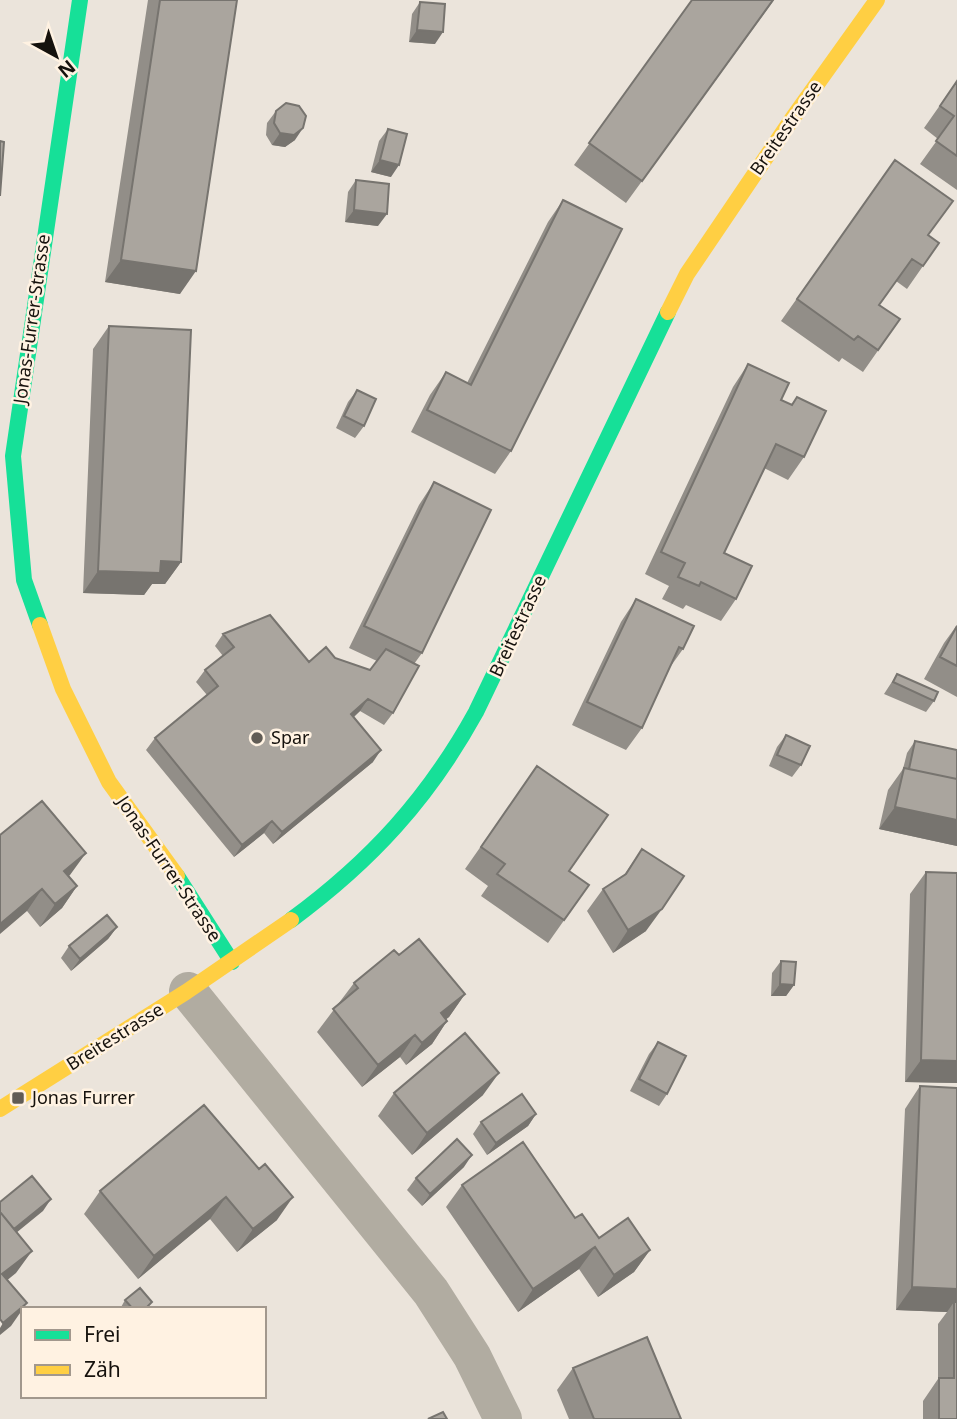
<svg xmlns="http://www.w3.org/2000/svg" width="957" height="1419" viewBox="0 0 957 1419" font-family="'Noto Sans',sans-serif">
	<style>
		.lines { fill: none; stroke-linecap: round; stroke-linejoin: round }
		.street { stroke: #b1aca1; stroke-width: 38 }
		.fast { stroke: #16e098; stroke-width: 16 }
		.slow { stroke: #ffcf43; stroke-width: 16 }
		.wall { fill: #928e88 }
		.shaded-wall { fill: #77746f }
		.building { fill: #aaa59e; stroke: #77746f; stroke-width: 2 }
		.poi-dot { fill: #615c55; stroke: #fff2e2; stroke-width: 2.5 }
		.labels { text-anchor: middle; stroke-width: 5; stroke-linejoin: round; paint-order: stroke }
		.street-label { font-size: 18px; fill: #16120d; stroke: #fff2e2 }
		.poi-label { font-size: 18px; fill: #16120d; stroke: #fff2e2; text-anchor: start }
	</style>
	<rect width="100%" height="100%" fill="#ebe4db"/>
	<g class="lines">
		<path class="street" d="M188 991 431 1292 472 1356 503 1419"/>
		<path class="fast" d="M40 625 24 580 13 456 80 0
			M177 876 232 962
			M291 920C371 861 428 799 476 712L668 312"/>
		<path class="slow" d="M668 312 687 274 792 119 877 0
			M40 625 63 689 109 782 177 876
			M0 1109 186 992 291 920"/>
	</g>
	<path class="wall" d="M148 0H237L180 294 105 282Z
		M692 0H774L626 203 574 165Z
		M420 2 435 44 409 42 412 14Z
		M957 81V190L920 164 938 139 924 128Z
		M276 111 295 140 285 147 272 145 266 135 267 123Z
		M388 129 391 177 371 172 379 141Z
		M895 160 928 235 939 243 907 289 896 281 879 305 900 319 863 372 842 358 839 362 781 321Z
		M356 180 378 226 345 222 348 192Z
		M563 200 511 451 495 474 411 432 430 395 446 372 467 383 548 222Z
		M109 326 181 562 165 584H152L144 595 83 593 93 349Z
		M748 364 781 400 791 405 797 397 804 457 788 480 764 468 724 553 736 599 721 621 686 605 683 609 662 599 669 586 645 574 733 387Z
		M357 390 364 426 355 438 336 428 348 402Z
		M434 482 422 653 414 664 393 713 384 725 360 711 354 717 373 762 273 844 264 833 234 857 146 750 155 738 207 695 196 682 205 670 223 656 215 646 223 634 309 662 335 658 370 670 377 661 349 648 419 505Z
		M636 599 683 649 668 670 642 728 626 750 572 725 621 622Z
		M957 625V697L924 679 944 643Z
		M897 674 934 701 926 712 884 694Z
		M786 735 801 765 792 777 769 766 777 747Z
		M915 741 957 750V846L879 829 888 790 903 769 907 753Z
		M537 766 569 871 589 885 548 943 481 896 488 886 465 869Z
		M0 835 69 876 77 886 62 908 40 927 27 911Z
		M642 849 646 931 613 953 587 911 603 889 624 875Z
		M926 872 957 1083 905 1082 910 894Z
		M117 927 108 939 71 971 61 958 69 946Z
		M399 955 465 994 449 1017 446 1019 447 1021 432 1044 406 1065 400 1057 362 1087 317 1032 354 983Z
		M781 961 794 985 786 996H771L772 973Z
		M658 1042 667 1094 659 1106 630 1091 649 1054Z
		M920 1086 957 1088V1419H923V1401L938 1379V1324L947 1312 896 1310 905 1109Z
		M394 1093 483 1095 412 1155 378 1116Z
		M204 1105 277 1220 237 1252 210 1219 138 1279 84 1214 100 1191Z
		M536 1114 528 1126 487 1155 473 1134 481 1122Z
		M464 1167 422 1206 407 1190 416 1178Z
		M462 1185 575 1218 599 1238 650 1250 634 1272 598 1297 579 1269 518 1312 446 1207Z
		M125 1300 148 1309H120Z
		M573 1368 681 1419H569L557 1390Z"/>
	<path class="shaded-wall" d="M417 30 443 32 435 44 409 42Z
		M303 128 295 140 285 147 272 145 280 133Z
		M380 160 399 165 391 177 371 172Z
		M354 210 387 214 378 226 345 222Z
		M121 260 196 271 180 294 105 282Z
		M161 561 181 562 165 584H152L144 595 83 593 98 571Z
		M368 699 360 711 343 726 351 714Z
		M381 750 373 762 273 844 282 832Z
		M895 807 957 820V846L879 829Z
		M272 821 264 833 234 857 242 845Z
		M86 853 70 875 49 893 64 871Z
		M77 886 62 908 40 927 55 904Z
		M42 889 27 911 0 934V924Z
		M662 909 646 931 613 953 628 930Z
		M117 927 108 939 71 971 80 959Z
		M780 984 794 985 786 996H771Z
		M465 994 449 1017 425 1036 441 1013Z
		M447 1021 432 1044 406 1065 422 1043Z
		M415 1035 400 1057 362 1087 378 1065Z
		M921 1060 957 1061V1083L905 1082Z
		M499 1073 483 1095 412 1155 427 1133Z
		M536 1114 528 1126 487 1155 496 1143Z
		M472 1155 464 1167 422 1206 430 1194Z
		M226 1197 210 1219 138 1279 154 1256Z
		M293 1197 277 1220 237 1252 253 1229Z
		M51 1199 43 1211 5 1242 13 1230Z
		M595 1247 579 1269 518 1312 533 1289Z
		M650 1250 634 1272 598 1297 614 1275Z
		M32 1251 16 1273 0 1286 2 1274Z
		M912 1287 957 1289V1302H954L947 1312 896 1310Z
		M27 1303 11 1326 0 1335V1328L3 1323Z"/>
	<path class="building" d="M160 0H237L196 271 121 260Z
		M692 0H773L642 181 589 143Z
		M420 2 445 4 443 32 417 30Z
		M957 81V156L936 141 954 116 940 106Z
		M286 103 299 106 306 116 303 128 294 135 280 133 274 123 276 111Z
		M388 129 407 134 399 165 380 160Z
		M0 141 4 142 0 196Z
		M895 160 953 201 928 235 939 243 923 266 912 259 879 305 900 319 878 350 858 336 854 340 797 299Z
		M356 180 389 184 387 214 354 210Z
		M563 200 622 229 511 451 427 410 446 372 471 385Z
		M109 326 191 330 181 562 161 561 160 573 98 571Z
		M748 364 789 383 781 400 792 405 797 397 826 411 804 457 776 444 724 553 752 566 736 599 701 582 699 586 678 577 685 563 661 552Z
		M357 390 376 399 364 426 344 416Z
		M434 482 491 510 422 653 364 626Z
		M636 599 694 626 683 649 679 647 642 728 587 702Z
		M270 615 309 662 326 647 335 658 370 670 386 649 419 666 393 713 368 699 351 714 381 750 282 832 272 821 242 845 155 738 218 686 205 670 234 647 223 634Z
		M957 626V666L940 657Z
		M897 674 938 692 934 701 893 682Z
		M786 735 810 746 801 765 777 755Z
		M915 741 957 750V779L909 769Z
		M537 766 608 815 569 871 589 885 564 920 497 874 505 864 481 847Z
		M904 768 957 779V820L895 807Z
		M42 801 86 853 64 871 77 886 55 904 42 889 0 924V835Z
		M642 849 684 876 662 909 628 930 603 889 626 874Z
		M926 872 957 873V1061L921 1060Z
		M107 915 117 927 80 959 69 946Z
		M419 939 465 994 441 1013 447 1021 422 1043 415 1035 378 1065 333 1009 358 988 354 983 394 950 399 955Z
		M781 961 796 962 794 985 780 984Z
		M465 1033 499 1073 427 1133 394 1093Z
		M658 1042 686 1056 667 1094 639 1079Z
		M920 1086 957 1088V1289L912 1287Z
		M522 1094 536 1114 496 1143 481 1122Z
		M204 1105 259 1169 265 1164 293 1197 253 1229 226 1197 154 1256 100 1191Z
		M457 1139 472 1155 430 1194 416 1178Z
		M523 1142 575 1218 582 1214 599 1238 628 1218 650 1250 614 1275 595 1247 533 1289 462 1185Z
		M32 1176 51 1199 14 1229 0 1212V1202Z
		M0 1212 32 1251 2 1274 27 1303 3 1323 0 1319Z
		M140 1288 152 1302 145 1309H133L125 1300Z
		M954 1302H957V1419H939V1378H954Z
		M647 1337 681 1419H594L573 1368Z
		M443 1412 447 1419H428Z"/>
	<g class="poi-dot">
		<circle cx="257" cy="738" r="7"/>
		<rect x="11" y="1091" width="14" height="14" rx="3.5"/>
	</g>
	<g class="labels">
		<g class="street-label">
			<text transform="translate(786 128) rotate(-55)" y="6">Breitestrasse</text>
			<text transform="translate(32 319) rotate(-82)" y="6">Jonas-Furrer-Strasse</text>
			<text transform="translate(518 626) rotate(-65)" y="6">Breitestrasse</text>
			<text transform="translate(169 869) rotate(56)" y="6">Jonas-Furrer-Strasse</text>
			<text transform="translate(115 1037) rotate(-32)" y="6">Breitestrasse</text>
		</g>
		<g class="poi-label">
			<text x="271" y="744">Spar</text>
			<text x="32" y="1104">Jonas Furrer</text>
		</g>
	</g>
	<rect x="21" y="1307" width="245" height="91" fill="#fff2e2" stroke="#a2988d" stroke-width="2"/>
	<rect x="35" y="1330" width="35" height="10" fill="#16e098" stroke="#a2988d" stroke-width="2"/>
	<text x="84" y="1342" font-size="21" fill="#16120d">Frei</text>
	<rect x="35" y="1365" width="35" height="10" fill="#ffcf43" stroke="#a2988d" stroke-width="2"/>
	<text x="84" y="1377" font-size="21" fill="#16120d">Zäh</text>
	<g transform="translate(56 56) rotate(140)" stroke="#fff2e2" stroke-width="5" paint-order="stroke">
	<path d="M0-5L12 26L0 18L-12 26Z" fill="#16120d"/>
	<text y="-10" font-size="19" font-weight="bold" text-anchor="middle" fill="#16120d">N</text>
	</g>
</svg>
